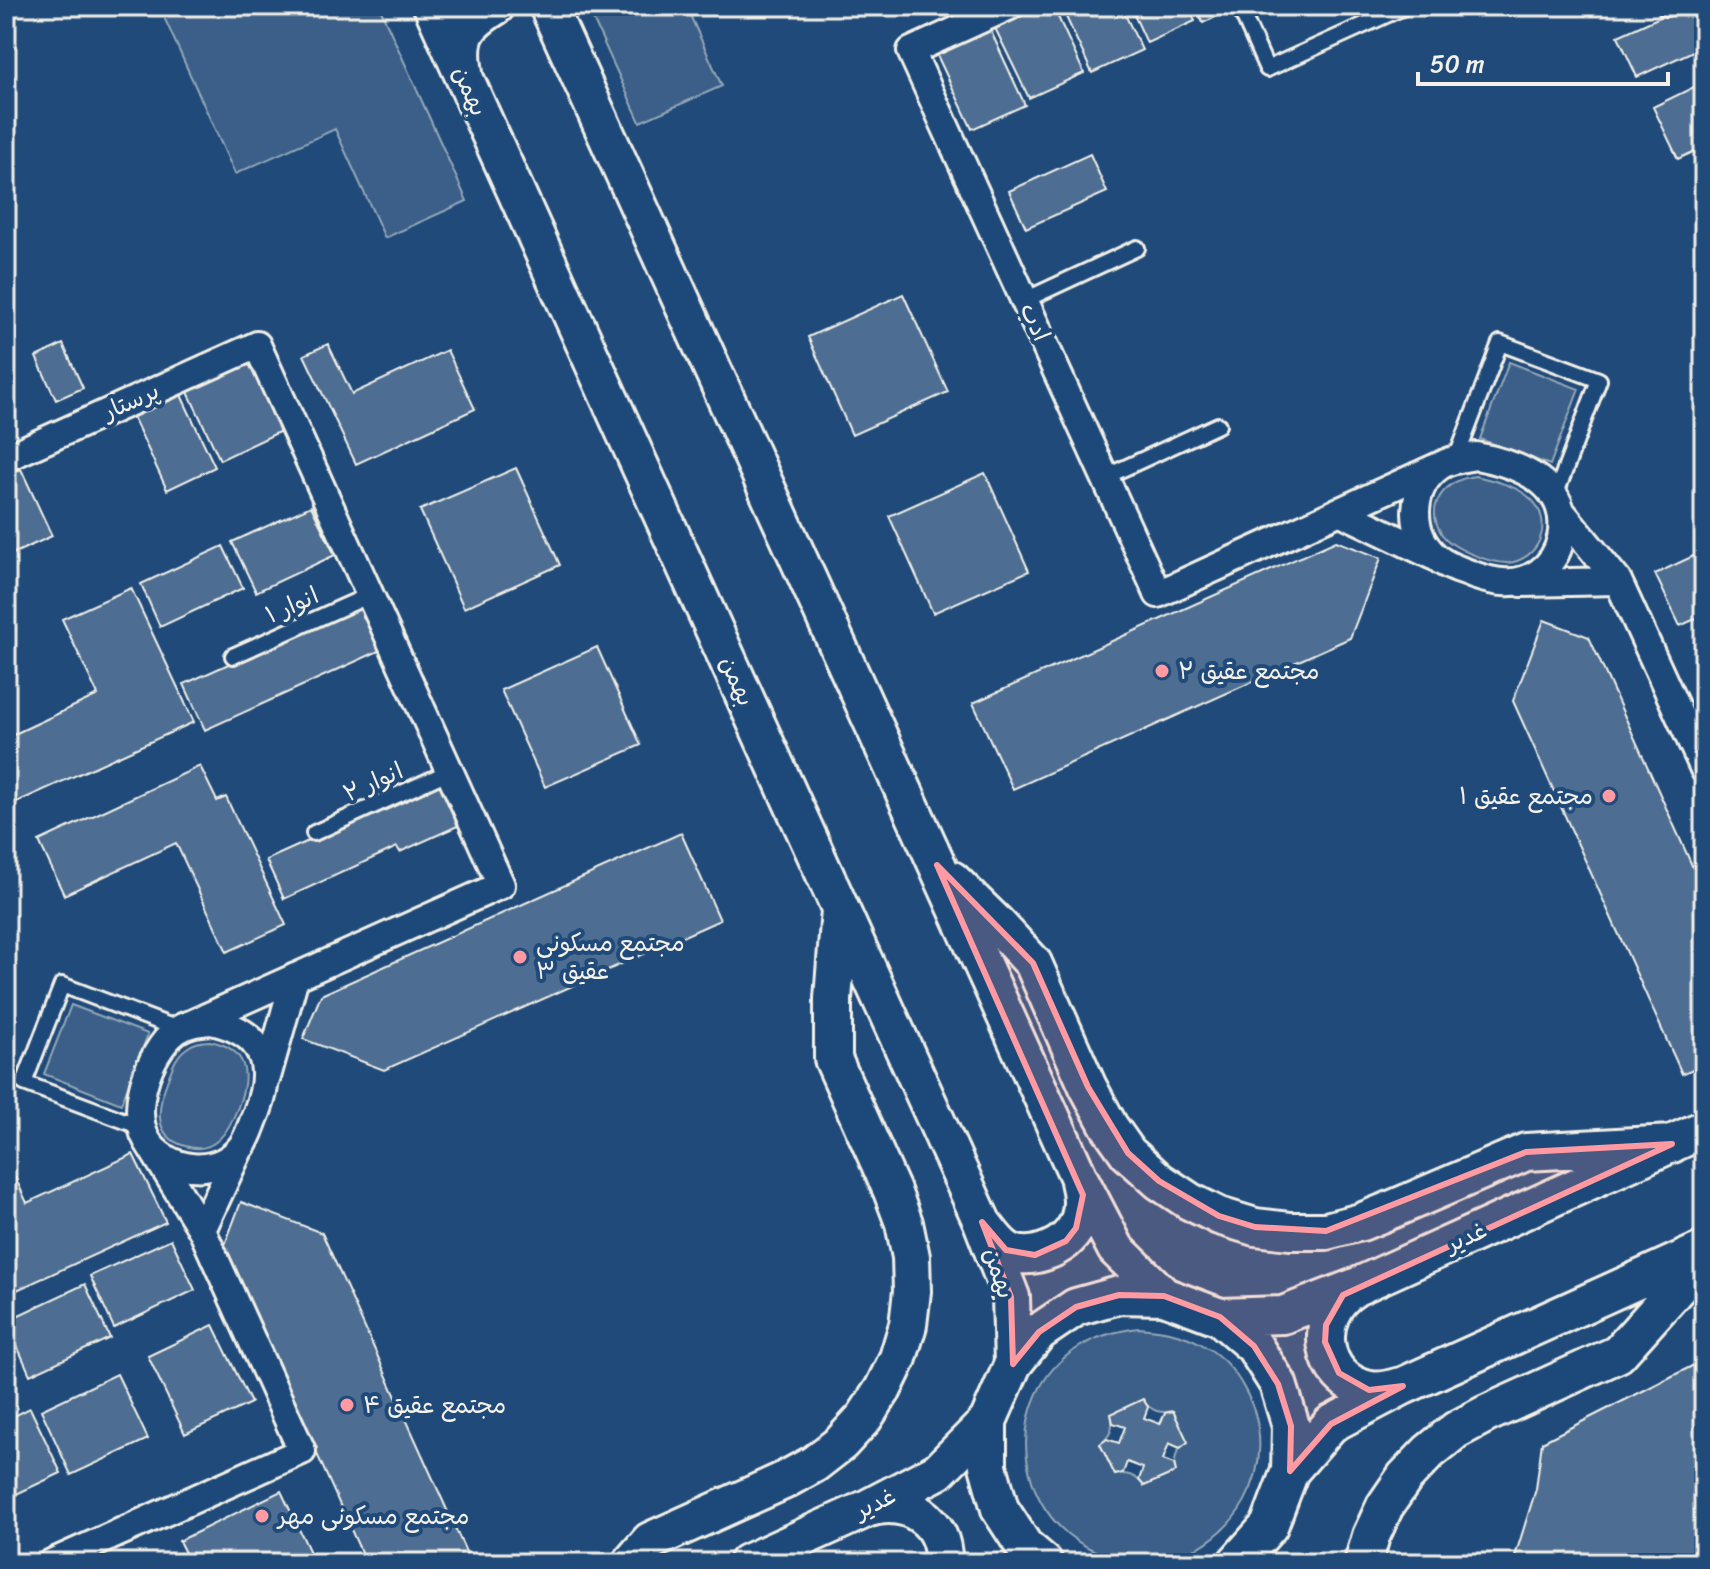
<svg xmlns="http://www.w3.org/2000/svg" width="1710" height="1569" viewBox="0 0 1710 1569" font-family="Sriracha,'Playpen Sans Arabic',sans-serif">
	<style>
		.green { fill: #3a5f88; stroke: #97a8b8; stroke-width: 2; fill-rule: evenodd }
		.building { fill: #4d6e92; stroke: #f4f1e8; stroke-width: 2 }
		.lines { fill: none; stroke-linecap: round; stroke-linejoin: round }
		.lane-casing { stroke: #f4f1e8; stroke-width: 20 }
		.street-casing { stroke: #f4f1e8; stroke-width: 32 }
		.secondary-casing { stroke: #f4f1e8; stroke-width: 42 }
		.lane { stroke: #1f4a7a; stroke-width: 14 }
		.street { stroke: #1f4a7a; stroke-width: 26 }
		.secondary { stroke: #1f4a7a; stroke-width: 36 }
		.marked { fill: #ff9aa2; fill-opacity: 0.2; stroke: #ff9aa2; stroke-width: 6; stroke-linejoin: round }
		.poi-dot { fill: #ff9aa2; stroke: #1f4a7a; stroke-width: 3 }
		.labels { text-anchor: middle; stroke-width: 8; stroke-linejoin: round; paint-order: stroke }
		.street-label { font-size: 24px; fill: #f4f1e8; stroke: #1f4a7a }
		.poi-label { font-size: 24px; fill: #f4f1e8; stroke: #1f4a7a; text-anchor: start }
	</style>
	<rect width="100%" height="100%" fill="#1f4a7a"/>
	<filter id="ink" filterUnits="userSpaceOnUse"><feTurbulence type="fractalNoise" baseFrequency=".0125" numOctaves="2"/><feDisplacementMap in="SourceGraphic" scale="16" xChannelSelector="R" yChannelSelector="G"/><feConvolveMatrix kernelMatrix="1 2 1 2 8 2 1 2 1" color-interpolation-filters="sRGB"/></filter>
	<g filter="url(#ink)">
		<path class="green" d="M159 6H379L467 201 385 238 335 129 235 174Z
			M587 6H686L722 86 640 122Z
			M1509 362 1579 389 1550 465 1480 439Z
			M1475 476C1493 480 1518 486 1531 499 1555 522 1539 561 1507 563 1489 563 1450 548 1441 533 1424 504 1446 480 1475 476Z
			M71 1005 148 1034 121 1104 44 1074Z
			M210 1041C249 1049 250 1075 238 1107 229 1130 215 1156 185 1146 151 1136 158 1104 168 1079 172 1068 176 1055 187 1048 194 1042 201 1041 210 1041Z
			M1139 1328C1162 1330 1183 1333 1203 1345 1220 1355 1235 1371 1244 1388 1287 1464 1235 1555 1149 1562 1129 1563 1109 1558 1091 1549 1013 1512 1002 1397 1076 1349 1096 1336 1116 1331 1139 1328ZM1143 1400C1151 1411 1160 1414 1173 1411L1187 1442C1176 1450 1173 1459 1176 1472L1144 1486C1136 1476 1128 1472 1115 1475L1100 1444C1111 1436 1114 1427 1111 1414Z"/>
		<path class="building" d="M1043 6H1053L1084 73 1029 98 995 28Z
			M1061 6H1121L1142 50 1092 73Z
			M1130 6H1188L1195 21 1147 43Z
			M1195 6H1234L1235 8 1203 23Z
			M1684 6H1693L1704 29V46L1637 77 1618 36Z
			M988 25 1025 105 972 129 935 51Z
			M1704 82V147L1678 159 1653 107Z
			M1090 154 1107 192 1026 228 1009 191Z
			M903 294 948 392 852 435 808 337Z
			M63 344 83 388 56 400 36 357Z
			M328 344 352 394 447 350 475 409 356 464 304 355Z
			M249 362 281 431 220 460 187 390Z
			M181 395 215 467 167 490 133 417Z
			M516 468 560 565 464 608 420 510Z
			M21 469 52 536 6 557V476Z
			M985 473 1029 571 933 613 889 516Z
			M311 506 335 555 256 592 232 542Z
			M1336 541 1381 558 1350 638 1013 789 973 703Z
			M223 546 243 588 160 627 141 584Z
			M1704 551V615L1680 626 1655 574Z
			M131 588 194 722 17 802 6 779V738L98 695 62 619Z
			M360 605 381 650 205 730 184 684Z
			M1544 620 1589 637 1704 892V1064L1682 1074 1513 701Z
			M597 647 641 745 545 787 501 690Z
			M200 766 217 801 226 797 286 925 227 952 176 843 64 895 39 841Z
			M442 781 462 824 400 852 397 847 284 899 266 860Z
			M681 833 720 920 384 1070 303 1039 321 995Z
			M133 1154 166 1222 6 1295V1158L27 1203Z
			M241 1202 322 1233 471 1563H366L224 1247Z
			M171 1239 195 1290 114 1328 90 1276Z
			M85 1284 110 1338 30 1375 6 1321Z
			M213 1325 251 1403 185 1434 148 1356Z
			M1704 1360V1563H1513L1536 1489 1542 1442Z
			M117 1374 148 1439 71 1475 41 1410Z
			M1143 1399 1148 1407 1144 1418 1160 1424 1165 1413 1173 1411 1188 1442 1180 1448 1169 1443 1163 1460 1174 1464 1176 1472 1144 1486 1139 1480 1143 1468 1127 1462 1123 1473 1115 1475 1100 1444 1107 1439 1119 1443 1125 1427 1113 1423 1111 1414Z
			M30 1408 61 1473 6 1499V1420Z
			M281 1491 315 1563H190L179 1541Z"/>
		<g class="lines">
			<g class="lane-casing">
				<path id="lane" d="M1239 6 1267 69 1406 6
					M1666 8 1672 6
					M1025 300 1137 248
					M1456 459 1500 343 1599 380 1555 496
					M1105 477 1218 425
					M233 656 370 595
					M314 833 450 771
					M141 1127 24 1083 62 985 178 1029"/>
			</g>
			<g class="street-casing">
				<path id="street" d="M1010 6 911 51 1158 594 1441 465
					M1476 456C1519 464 1572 484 1561 538 1558 552 1550 565 1538 573 1518 587 1495 583 1473 575 1461 570 1445 566 1435 556 1408 531 1410 487 1440 466 1451 459 1464 458 1476 456Z
					M6 458 257 345 501 885 193 1023
					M1339 511 1433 556
					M1561 511 1618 581 1704 769
					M1522 583 1618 581
					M211 1021C264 1032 275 1065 257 1112 252 1123 249 1136 242 1146 219 1176 174 1173 151 1146 126 1116 148 1052 176 1031 187 1023 199 1022 211 1021Z
					M267 1077 295 977
					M202 1230 239 1150
					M51 1563 302 1451 202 1230 148 1142"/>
			</g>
			<g class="secondary-casing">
				<path id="secondary" d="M432 6 982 1222 1011 1297 1013 1364
					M548 6 1079 1178 1116 1249 1164 1296
					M464 73C458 36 465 25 496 6
					M952 880 997 924 1033 963 1088 1087 1109 1126 1128 1153 1159 1181 1189 1201 1219 1216 1255 1227 1290 1231H1326L1361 1222 1393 1209 1526 1152 1672 1144
					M985 1226C991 1234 998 1244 1007 1250 1018 1257 1032 1256 1044 1252 1077 1241 1088 1214 1079 1181
					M1353 1289C1311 1315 1319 1381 1370 1390 1381 1392 1391 1389 1401 1386
					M1220 1317 1283 1315 1358 1286 1704 1129
					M1290 1471 1331 1424 1403 1386 1704 1250
					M869 1508C908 1497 945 1520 943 1563
					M631 1563 650 1541 783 1481 814 1464 841 1443 864 1418 883 1389 898 1358 908 1325 912 1291 911 1257 904 1223 892 1191 833 1059V999L840 910
					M747 1563 866 1509 938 1471 988 1421
					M1044 1563 1024 1546 1000 1509 988 1466V1421L1013 1364 1039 1332 1076 1307 1119 1295 1164 1296 1220 1317 1254 1346 1278 1384 1291 1426 1290 1471 1269 1526 1236 1563
					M1363 1563 1371 1536 1385 1506 1405 1477 1429 1452 1456 1430 1486 1414 1618 1354 1704 1258"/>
			</g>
			<use href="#lane" class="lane"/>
			<use href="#street" class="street"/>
			<use href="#secondary" class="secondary"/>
		</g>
	</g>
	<path class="marked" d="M937 865 1033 963 1088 1087 1128 1153 1159 1181 1219 1216 1255 1227 1326 1231 1526 1152 1672 1144 1343 1295 1326 1325 1325 1342 1339 1373 1369 1390 1403 1386 1331 1424 1290 1471 1291 1426 1278 1384 1254 1346 1220 1317 1164 1296 1119 1295 1076 1307 1039 1332 1013 1364 1011 1297 982 1222 1006 1250 1035 1255 1066 1241 1076 1228 1083 1195Z"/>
	<g class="poi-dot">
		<circle cx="1162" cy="671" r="8"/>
		<circle cx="1609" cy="796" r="8"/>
		<circle cx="520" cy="957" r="8"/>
		<circle cx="347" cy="1405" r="8"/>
		<circle cx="262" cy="1516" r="8"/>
	</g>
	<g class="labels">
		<g class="street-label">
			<text transform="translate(470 91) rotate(66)" y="8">بهمن</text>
			<text transform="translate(1035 322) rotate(66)" y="8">ادب</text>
			<text transform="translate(131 401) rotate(-24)" y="8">پرستار</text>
			<text transform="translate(292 605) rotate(-24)" y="8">انوار ۱</text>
			<text transform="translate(737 681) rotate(66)" y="8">بهمن</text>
			<text transform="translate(373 782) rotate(-24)" y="8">انوار ۲</text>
			<text transform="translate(1466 1237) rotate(-24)" y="8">غدیر</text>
			<text transform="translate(999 1273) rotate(72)" y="8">بهمن</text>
			<text transform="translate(875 1503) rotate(-26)" y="8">غدیر</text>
		</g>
		<g class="poi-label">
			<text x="1178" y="679">مجتمع عقیق ۲</text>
			<text x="1593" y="804" text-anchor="end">مجتمع عقیق ۱</text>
			<text x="536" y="951">مجتمع مسکونی<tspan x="536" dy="28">عقیق ۳</tspan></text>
			<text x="363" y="1413">مجتمع عقیق ۴</text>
			<text x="278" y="1524">مجتمع مسکونی مهر</text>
		</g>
	</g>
	<rect width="1710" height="1569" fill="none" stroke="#1f4a7a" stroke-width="32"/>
	<rect x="16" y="16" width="1678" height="1537" fill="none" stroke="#f4f1e8" stroke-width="3" filter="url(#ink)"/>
	<path d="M1418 72v12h250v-12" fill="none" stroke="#f4f1e8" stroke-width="4"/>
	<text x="1430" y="72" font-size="24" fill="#f4f1e8" stroke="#1f4a7a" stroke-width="6" paint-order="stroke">50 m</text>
</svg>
